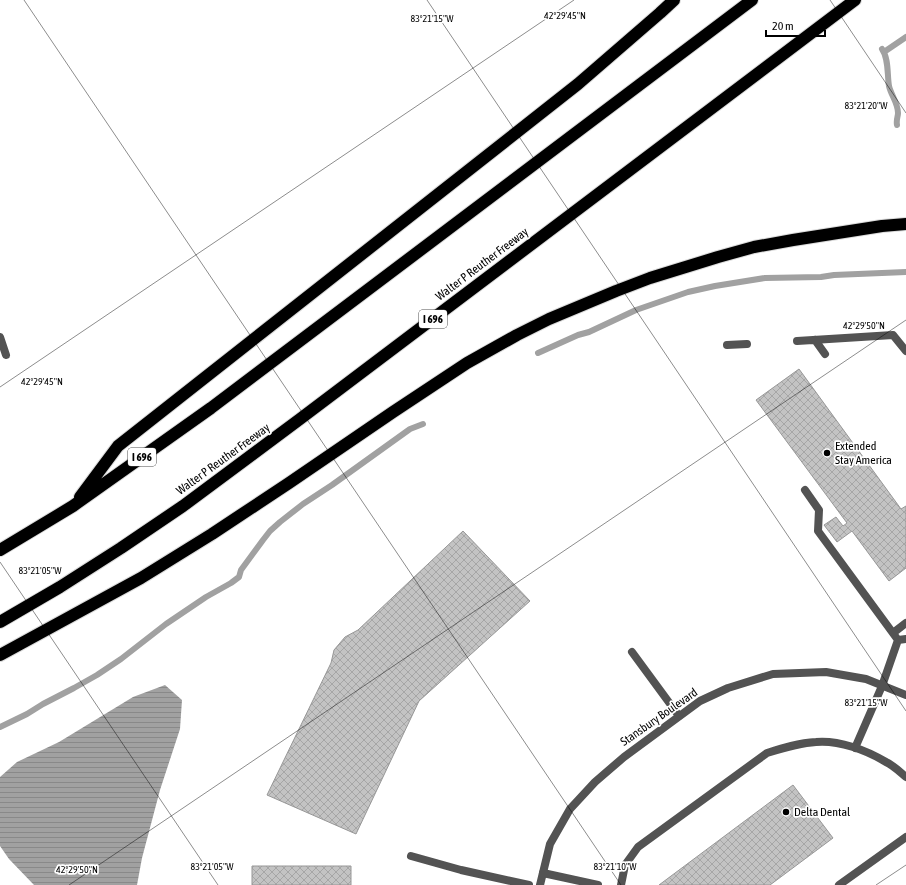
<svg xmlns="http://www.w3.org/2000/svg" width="906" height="885" viewBox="0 0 906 885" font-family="'Asap Condensed',sans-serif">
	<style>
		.water { fill: url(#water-rules) }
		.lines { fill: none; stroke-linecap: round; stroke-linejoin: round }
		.stream { stroke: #a1a1a1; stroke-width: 6 }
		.building { fill: url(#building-cross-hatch); stroke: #979797 }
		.motorway-casing { stroke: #dbdbdb; stroke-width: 14 }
		.service { stroke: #535353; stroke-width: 8 }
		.minor { stroke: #535353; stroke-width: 8 }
		.motorway { stroke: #000; stroke-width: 12 }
		.ticks { fill: none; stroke: #000; stroke-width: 1; stroke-opacity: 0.45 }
		.poi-dot { fill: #000; stroke: #fff; stroke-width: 1.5 }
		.labels { text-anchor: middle; stroke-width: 3.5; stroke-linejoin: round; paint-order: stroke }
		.shield { fill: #fff; stroke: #4c4c4c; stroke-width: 1 }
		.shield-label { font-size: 11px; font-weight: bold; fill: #000 }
		.street-label { font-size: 12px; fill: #000; stroke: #fff }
		.poi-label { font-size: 12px; fill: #000; stroke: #fff; text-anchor: start }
		.ticks-label { font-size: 10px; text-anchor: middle; fill: #000; stroke: #fff; stroke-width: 3.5; stroke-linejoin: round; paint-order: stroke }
	</style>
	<defs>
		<pattern id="water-rules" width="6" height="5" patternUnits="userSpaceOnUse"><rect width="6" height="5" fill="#a1a1a1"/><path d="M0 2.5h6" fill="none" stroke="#898989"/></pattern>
		<pattern id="building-cross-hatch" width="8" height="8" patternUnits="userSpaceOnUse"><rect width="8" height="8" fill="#c3c3c3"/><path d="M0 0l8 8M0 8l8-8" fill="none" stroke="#a6a6a6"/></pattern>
	</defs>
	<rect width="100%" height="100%" fill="#fff"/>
	<path class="water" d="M165 685 182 700 180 729 160 790 142 858 137 885H34L9 859 0 846V777L17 762 59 742 133 697Z"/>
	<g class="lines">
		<path class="stream" d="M882 49C889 59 887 74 889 86 891 95 898 103 898 113 898 117 896 119 897 125
			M884 52 906 37
			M538 353 578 335 589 332 636 310 688 292 715 286 765 278 821 277 834 275 906 272
			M0 727 27 714 43 704 74 688 97 675 121 659 166 624 206 597 231 583 239 577 241 570 263 540 270 531 280 522 303 504 332 485 410 429 423 424"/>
	</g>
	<path class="building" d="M799 369 901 509 906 506V568L889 581 852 531 837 542 824 525 836 517 843 526 847 523 756 400Z
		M463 531 530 601 419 701 356 834 267 795 331 663 334 650 345 637 358 630Z
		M793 785 833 838 770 885H659Z
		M252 866H351V885H252Z"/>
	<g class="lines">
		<g class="motorway-casing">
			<path id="motorway" d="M80 497 118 446 578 84 660 13 674 0
				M0 550 73 506 211 408 752 0
				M0 622 60 587 121 548 183 506 300 419 855 0
				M0 655 141 578 212 534 289 483 393 412 467 363 517 335 549 319 616 291 650 278 718 257 754 247 793 240 882 226 906 224"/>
		</g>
		<path class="service" d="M815 340 825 354
			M797 341 893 335 906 351
			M727 345 747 344
			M805 490 819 510 818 531 898 640 882 686 855 748
			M893 633 906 623
			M898 640 906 639
			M632 652 679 716
			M411 856 461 870 529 885
			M543 873 598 885
			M621 885 625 865 638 847 767 753C783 748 799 743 816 742 839 740 866 750 886 762 893 765 900 772 906 777
			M839 885 906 837"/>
		<path class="minor" d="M0 337 6 355
			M540 885 550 844 570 809 595 782 624 757 700 701 728 688 773 674 826 672 866 679 906 695"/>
		<use href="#motorway" class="motorway"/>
	</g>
	<path class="ticks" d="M24 0 621 885M427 0 906 711M830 0 906 113M0 387 574 0M0 562 218 885M69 885 906 320M876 885 906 865"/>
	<g class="poi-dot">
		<circle cx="827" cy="453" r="4"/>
		<circle cx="786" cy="812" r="4"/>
	</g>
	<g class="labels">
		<g class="shield">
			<rect x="419" y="310" width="28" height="18" rx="3"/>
			<rect x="128" y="448" width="28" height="18" rx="3"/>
		</g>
		<g class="shield-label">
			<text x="433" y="323">I 696</text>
			<text x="142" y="461">I 696</text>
		</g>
		<g class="street-label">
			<text transform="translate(482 264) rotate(-37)" y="4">Walter P Reuther Freeway</text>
			<text transform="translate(223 459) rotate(-36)" y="4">Walter P Reuther Freeway</text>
			<text transform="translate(659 717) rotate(-35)" y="4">Stansbury Boulevard</text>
		</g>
		<g class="poi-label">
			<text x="835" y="450">Extended<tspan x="835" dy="14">Stay America</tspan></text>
			<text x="794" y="816">Delta Dental</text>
		</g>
	</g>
	<g class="ticks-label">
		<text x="565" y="19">42°29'45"N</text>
		<text x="432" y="22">83°21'15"W</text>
		<text x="866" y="109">83°21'20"W</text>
		<text x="864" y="329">42°29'50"N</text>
		<text x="42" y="385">42°29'45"N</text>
		<text x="40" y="574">83°21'05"W</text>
		<text x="866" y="706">83°21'15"W</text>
		<text x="212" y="870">83°21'05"W</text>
		<text x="615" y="870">83°21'10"W</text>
		<text x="77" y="873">42°29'50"N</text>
	</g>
	<path d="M766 30v6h59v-6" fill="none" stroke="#000000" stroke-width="2"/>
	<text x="772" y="30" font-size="12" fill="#000000" stroke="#ffffff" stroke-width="3" paint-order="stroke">20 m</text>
</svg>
